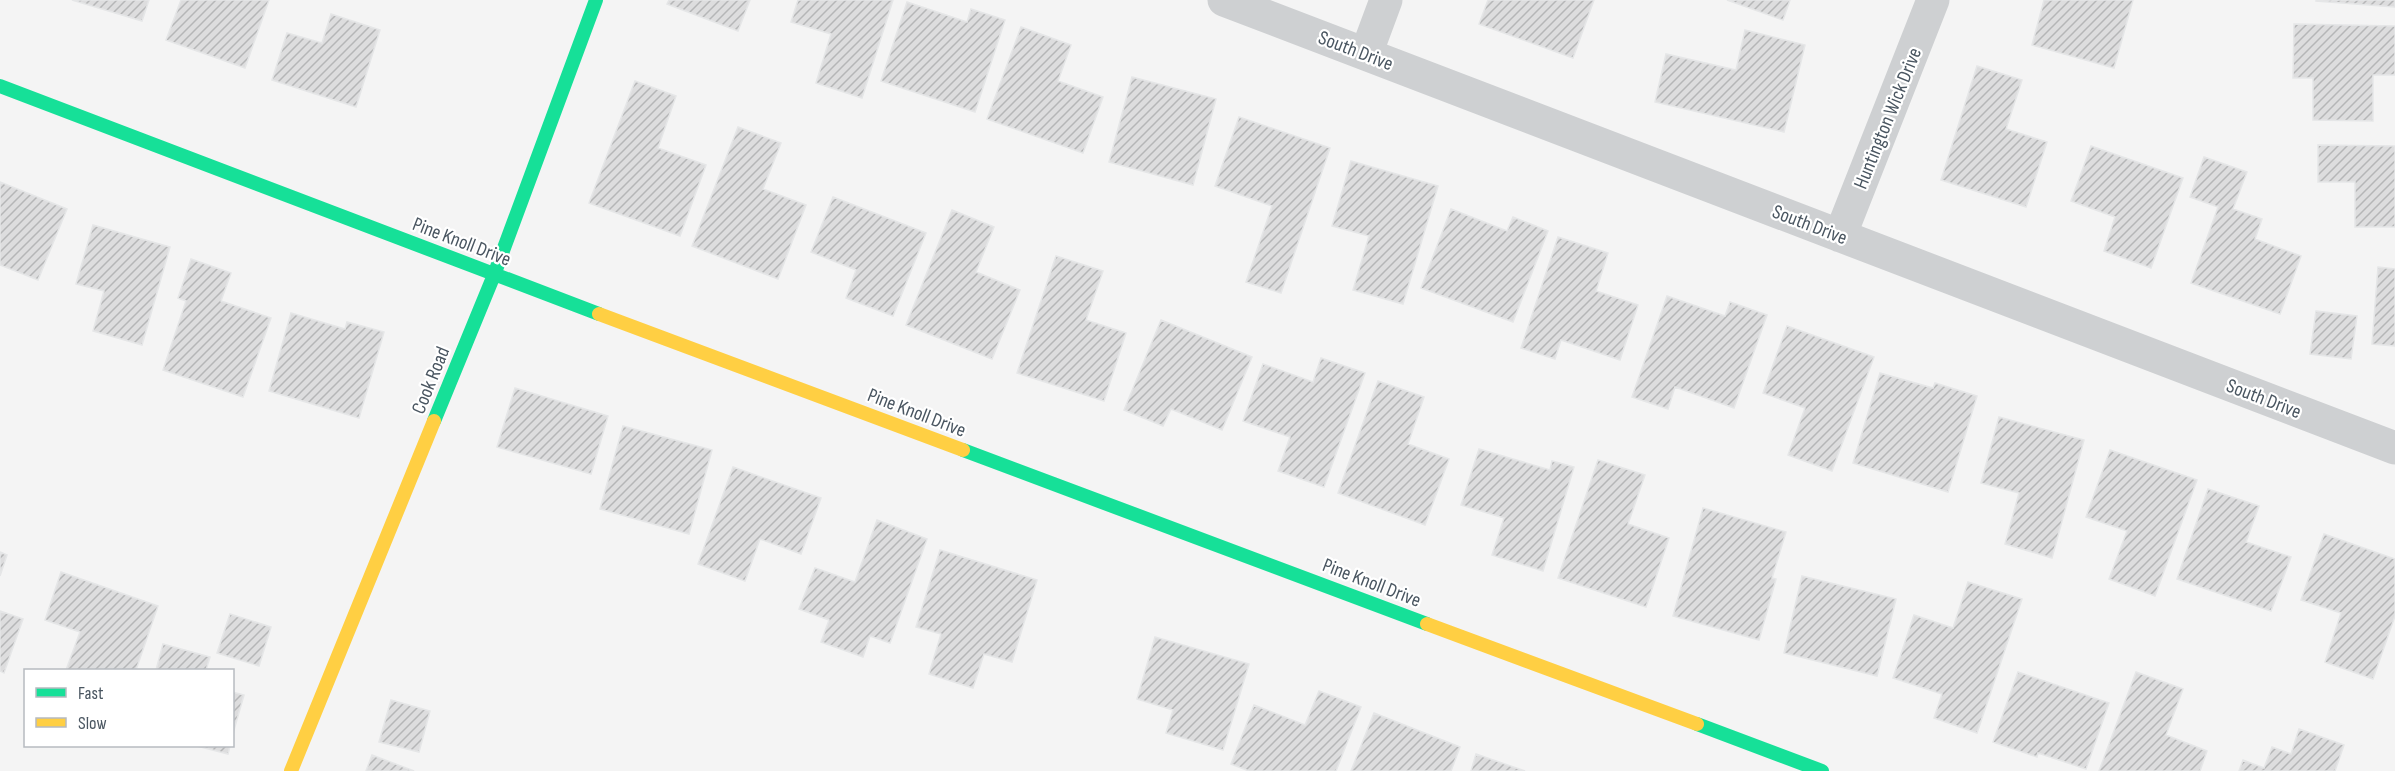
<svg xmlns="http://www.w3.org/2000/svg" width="2395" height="771" viewBox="0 0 2395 771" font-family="'Sofia Sans Condensed',sans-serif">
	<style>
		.building { fill: url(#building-hatch); stroke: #e5e6e7; stroke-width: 1.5 }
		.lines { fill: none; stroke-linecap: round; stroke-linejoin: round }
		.street { stroke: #ced0d2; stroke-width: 33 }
		.fast { stroke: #16e098; stroke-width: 14 }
		.slow { stroke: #ffcf43; stroke-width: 14 }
		.labels { text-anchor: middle; stroke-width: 4.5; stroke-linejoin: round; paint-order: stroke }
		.street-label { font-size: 20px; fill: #4a5661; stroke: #fff }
	</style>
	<defs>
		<pattern id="building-hatch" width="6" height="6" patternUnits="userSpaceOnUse" patternTransform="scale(1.5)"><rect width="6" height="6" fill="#ddddde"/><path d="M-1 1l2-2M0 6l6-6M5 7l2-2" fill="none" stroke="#b5b6b7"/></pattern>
	</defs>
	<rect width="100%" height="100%" fill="#f4f4f4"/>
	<path class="building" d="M72 0H149L142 21Z
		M181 0H269L245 68 166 40Z
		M669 0H750L738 31 667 4Z
		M798 0H893L862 98 816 83 831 34 791 22Z
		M1488 0H1594L1573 58 1479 24Z
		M1727 0H1790L1783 20Z
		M2044 0H2133L2114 68 2032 45Z
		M2395 0V7L2316 1V0Z
		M907 2 967 22 971 9 1005 20 975 112 881 81Z
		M331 14 380 30 356 107 272 80 287 33 322 43Z
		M2294 24 2395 26V75H2373V121L2313 120V78H2293Z
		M1021 27 1071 45 1058 81 1103 97 1083 153 987 119Z
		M1745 30 1805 45 1784 132 1655 102 1666 54 1736 70Z
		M1977 66 2022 80 2006 129 2047 142 2026 207 1941 180Z
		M1132 77 1216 99 1193 185 1109 162Z
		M635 81 676 96 658 148 706 165 680 236 589 203Z
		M1239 117 1330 148 1281 293 1246 282 1272 206 1215 186Z
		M738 127 781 143 763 189 806 205 778 279 692 246Z
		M2318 145 2395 146V227H2355V182H2318Z
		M2091 146 2183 178 2151 268 2104 251 2115 217 2071 201Z
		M2204 157 2247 172 2233 209 2262 219 2255 239 2301 256 2280 314 2191 283 2218 207 2190 197Z
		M1351 161 1438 186 1403 304 1353 290 1369 236 1332 226Z
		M0 182 67 209 38 280 0 265Z
		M833 197 926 233 893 316 846 298 856 270 811 252Z
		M1451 209 1507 231 1513 217 1548 231 1513 322 1421 288Z
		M952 210 994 227 976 272 1020 290 992 359 906 325Z
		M93 225 170 247 142 345 93 331 104 291 76 284Z
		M1558 237 1608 253 1596 291 1638 305 1620 360 1561 340 1555 359 1521 348Z
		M1056 256 1103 271 1086 320 1126 333 1104 401 1017 373Z
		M191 259 231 273 221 301 271 318 243 397 163 370 186 301 178 298Z
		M2378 267 2395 269V346L2372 344Z
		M1667 296 1725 316 1730 302 1767 315 1734 408 1675 387 1668 409 1632 397Z
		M2316 311 2357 316 2351 359 2310 354Z
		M291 313 345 329 347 322 384 332 359 418 269 391Z
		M1161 320 1252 357 1222 430 1171 409 1163 426 1124 410Z
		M1787 326 1874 357 1832 471 1788 455 1805 408 1763 393Z
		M1321 358 1365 373 1324 487 1278 471 1290 437 1243 421 1263 364 1313 382Z
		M1880 373 1933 388 1935 383 1977 396 1948 492 1853 463Z
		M1378 381 1424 397 1408 444 1449 459 1425 525 1338 493Z
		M515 388 608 416 591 474 497 447Z
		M1999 417 2084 440 2052 558 2005 544 2019 493 1981 483Z
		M623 426 712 450 689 534 600 509Z
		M1479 449 1550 470 1552 461 1574 467 1543 571 1492 555 1504 518 1461 505Z
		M2110 450 2197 480 2155 596 2109 579 2127 531 2086 517Z
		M1598 460 1645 475 1628 524 1669 538 1646 607 1558 578Z
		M733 467 821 498 801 554 760 539 745 581 698 564Z
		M2208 489 2259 506 2246 542 2291 557 2271 611 2177 579Z
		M1703 508 1786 532 1772 578 1776 579 1759 640 1673 616Z
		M877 520 927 539 890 643 870 636 863 657 821 642 829 620 799 609 815 568 855 582Z
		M2324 534 2395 559V616L2373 679 2325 662 2341 613 2301 600Z
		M940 550 1037 580 1012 662 984 654 973 688 929 674 941 634 916 627Z
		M0 552 7 555 0 576Z
		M61 572 158 606 136 670H66L80 632 45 620Z
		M1802 576 1896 599 1877 676 1784 653Z
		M1968 582 2022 599 1977 733 1934 718 1942 694 1893 678 1914 615 1953 628Z
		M0 611 23 619 4 673 0 671Z
		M230 614 271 627 259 666 217 653Z
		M1155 637 1249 664 1223 750 1166 733 1173 710 1137 699Z
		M163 644 210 657 206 670H156Z
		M2018 672 2109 703 2086 769 2038 753 2037 757 1993 742Z
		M2136 672 2183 689 2166 735 2207 751 2200 771H2099Z
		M1319 691 1361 707 1336 771H1249L1231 764 1254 705 1305 725Z
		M232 692 244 695 232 737Z
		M391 700 430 711 419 752 379 742Z
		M1374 713 1460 747 1451 771H1351Z
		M2299 729 2344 745 2335 771H2239L2243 760 2264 768 2272 747 2291 754Z
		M197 746H230L228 754Z
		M1476 754 1525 771H1471Z
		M372 755 414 771H366Z"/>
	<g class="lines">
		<path class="street" d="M1224 0 2395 448
			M1366 54 1386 0
			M1840 236 1933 0"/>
		<path class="fast" d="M0 86 599 314
			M434 421 494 275 596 0
			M963 450 1427 624
			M1697 724 1822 771"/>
		<path class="slow" d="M599 314 963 450
			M1427 624 1697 724
			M291 771 434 421"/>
	</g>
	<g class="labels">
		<g class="street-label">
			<text transform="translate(1356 50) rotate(21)" y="7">South Drive</text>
			<text transform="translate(1887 118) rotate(-68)" y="7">Huntington Wick Drive</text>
			<text transform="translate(1810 224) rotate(21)" y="7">South Drive</text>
			<text transform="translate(462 241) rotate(21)" y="7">Pine Knoll Drive</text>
			<text transform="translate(430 380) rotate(-68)" y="7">Cook Road</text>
			<text transform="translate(2264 398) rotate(21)" y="7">South Drive</text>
			<text transform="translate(917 412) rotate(21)" y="7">Pine Knoll Drive</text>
			<text transform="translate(1372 582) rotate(21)" y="7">Pine Knoll Drive</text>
		</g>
	</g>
	<rect x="24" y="669" width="210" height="78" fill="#ffffff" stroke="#b7bbc0" stroke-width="1.5"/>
	<rect x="36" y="688" width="30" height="9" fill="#16e098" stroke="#b7bbc0" stroke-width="1.5"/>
	<text x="78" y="699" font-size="18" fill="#4a5661">Fast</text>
	<rect x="36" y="718" width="30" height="9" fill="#ffcf43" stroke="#b7bbc0" stroke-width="1.5"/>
	<text x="78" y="729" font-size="18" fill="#4a5661">Slow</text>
</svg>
